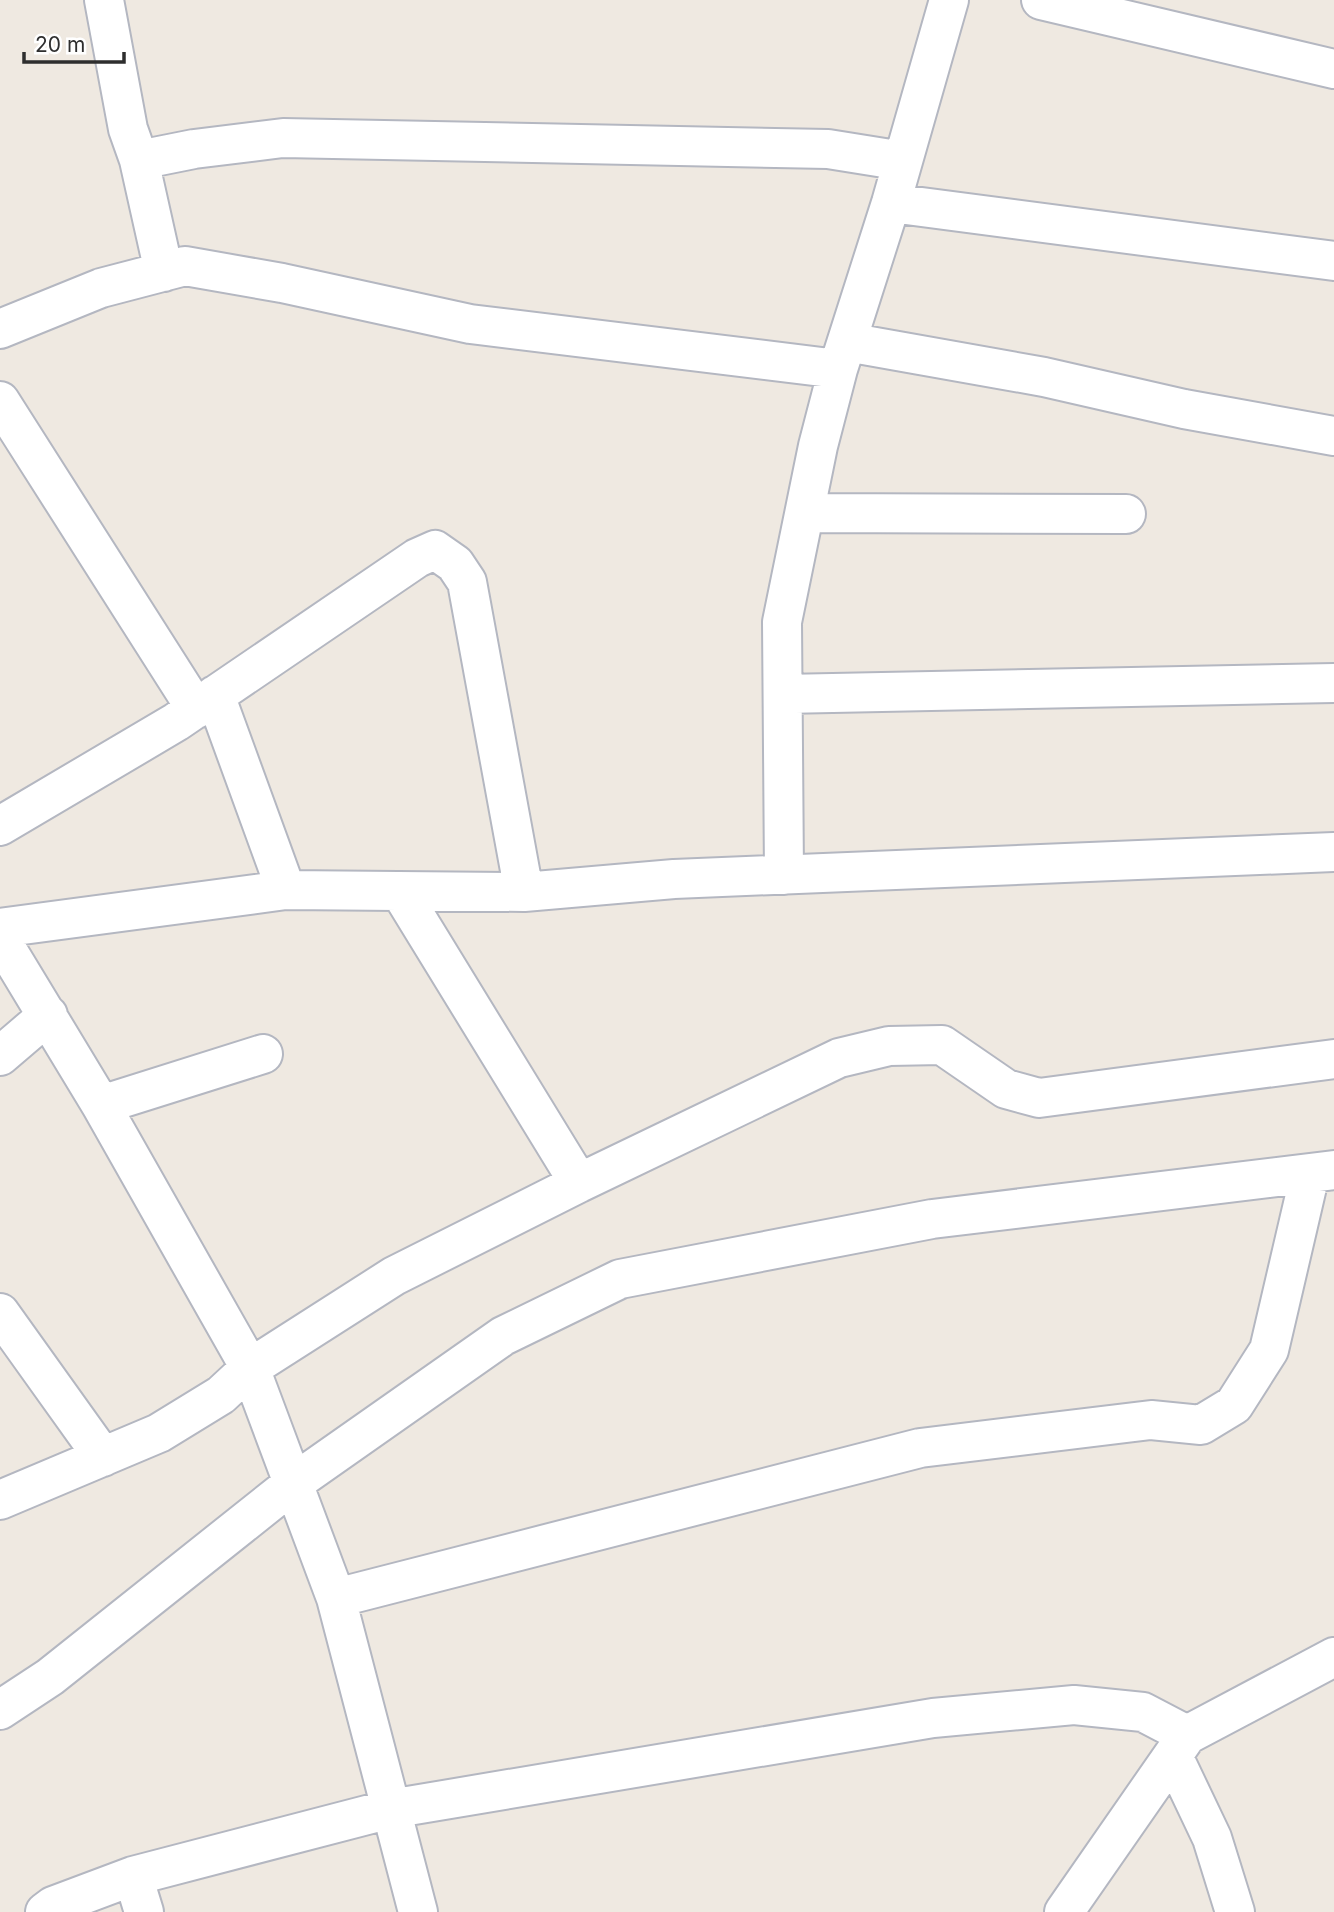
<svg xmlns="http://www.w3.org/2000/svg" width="1334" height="1912" viewBox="0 0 1334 1912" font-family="Inter,sans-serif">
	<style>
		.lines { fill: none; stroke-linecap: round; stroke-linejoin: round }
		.minor-casing { stroke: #b4b7c1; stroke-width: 42 }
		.minor { stroke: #fff; stroke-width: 38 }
	</style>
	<rect width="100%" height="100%" fill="#efe9e1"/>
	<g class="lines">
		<g class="minor-casing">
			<path id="minor" d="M104 0 128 129 139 160 164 272
				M1041 0 1334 69
				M139 160 194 149 283 138 828 149 903 161
				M891 203 1334 261
				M0 329 101 288 185 266 282 283 470 324 838 369
				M847 342 1044 377 1184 409 1334 436
				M0 401 196 709
				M805 513 1126 514
				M783 694 1334 683
				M215 695 286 890
				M0 826 176 722 417 558 435 550 455 564 467 582 524 892
				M784 875 782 622 818 446 838 369 891 203 949 0
				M0 928 286 890 524 892 674 879 1334 852
				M0 938 101 1105 250 1368 336 1598 418 1912
				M0 1056 48 1015
				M101 1105 263 1054
				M579 1183 839 1058 889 1046 942 1045 1006 1089 1039 1098 1334 1059
				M0 1313 103 1457
				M0 1500 159 1433 221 1395 250 1368 394 1276 579 1183 400 891
				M336 1598 920 1448 1151 1420 1201 1425 1234 1405 1269 1350 1310 1174
				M0 1710 50 1677 295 1482 503 1336 620 1279 932 1219 1334 1170
				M1173 1756 1212 1838 1235 1912
				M133 1876 144 1912
				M45 1912 53 1906 133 1876 390 1809 933 1718 1074 1705 1143 1712 1187 1735
				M1064 1912 1187 1735 1334 1657"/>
		</g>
		<use href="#minor" class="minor"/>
	</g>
	<path d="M24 52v10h100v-10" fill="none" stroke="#2e2e2e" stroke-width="3.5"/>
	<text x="35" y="52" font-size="21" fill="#2e2e2e" stroke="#ffffff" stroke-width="5" paint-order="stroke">20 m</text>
</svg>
